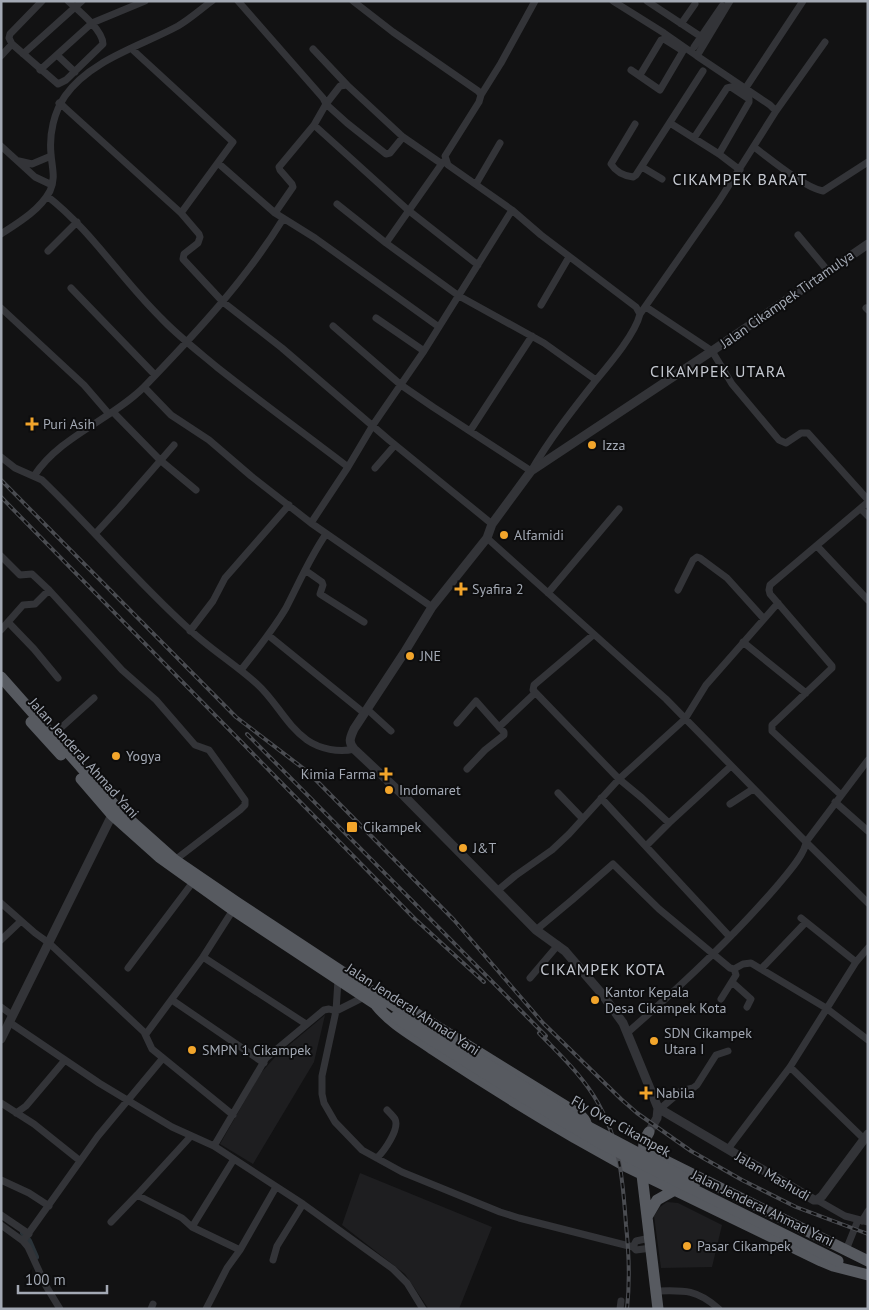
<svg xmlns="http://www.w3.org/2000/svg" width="869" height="1310" viewBox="0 0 869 1310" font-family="'PT Sans',sans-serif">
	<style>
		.built { fill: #1e1e20 }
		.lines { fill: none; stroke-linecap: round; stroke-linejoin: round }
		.canal { stroke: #2a3339; stroke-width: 6 }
		.minor { stroke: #333438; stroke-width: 7 }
		.tertiary { stroke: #333438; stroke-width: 9 }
		.trunk { stroke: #575a60; stroke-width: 11 }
		.rail-casing { stroke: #4a4c51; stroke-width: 4 }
		.rail { stroke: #0d0d0e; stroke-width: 2; stroke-dasharray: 5.5; stroke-linecap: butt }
		.minor-bridge { stroke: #333438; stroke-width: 7 }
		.trunk-bridge { stroke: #575a60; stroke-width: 11 }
		.poi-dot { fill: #f2a52b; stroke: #0d0d0e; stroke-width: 2 }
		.labels { text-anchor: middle; stroke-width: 4; stroke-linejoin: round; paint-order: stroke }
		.street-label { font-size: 14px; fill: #a3a9b4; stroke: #0d0d0e }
		.poi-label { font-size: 14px; fill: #a3a9b4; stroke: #0d0d0e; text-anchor: start }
		.quarter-label { font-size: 16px; letter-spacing: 1px; fill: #c4c8d0; stroke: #0d0d0e }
	</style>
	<rect width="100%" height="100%" fill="#121213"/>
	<path class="built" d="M325 1015 314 1062 253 1164 220 1144 260 1074 276 1056Z
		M360 1173 492 1227 459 1309 428 1308 405 1274 342 1225Z
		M667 1202 678 1203 722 1225 712 1267 661 1268 654 1216 660 1207Z"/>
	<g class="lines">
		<path class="canal" d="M23 1233 29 1241 36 1257"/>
		<path class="minor" d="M42 1 10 34 9 38 12 44 58 84 66 80 103 44C103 30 78 10 68 1
			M238 1 323 98 326 104 314 125 279 167 280 170 292 184 293 187 275 213
			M613 1 664 33 697 56
			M647 1 706 40
			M681 24 695 4
			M694 47 722 6
			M313 49 347 85
			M134 51 233 142 181 213
			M23 54 82 1
			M57 55 75 72
			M1 56 12 44
			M40 70 92 23 145 1
			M631 70 660 90 683 51 664 39 661 40 640 75
			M745 89 803 1
			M481 95 501 63 535 1
			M63 106 181 213 199 234 200 237 198 243 184 254 183 259 223 302 282 348 389 440 492 524
			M776 111 825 42
			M670 123 719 154 740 170
			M635 124 611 164C616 172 625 176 633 177L636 175 703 71
			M314 125 408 210 478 265
			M403 137 390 153 386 154 347 123 326 104 340 86 347 85 403 137 442 164
			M694 138 727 88 731 87 749 99V102L719 154
			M1 146 35 177 52 185
			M754 147C769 158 805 188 823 191L868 162
			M19 161 32 164 51 156
			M218 163 275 213 315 238 439 327
			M642 167 662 179
			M476 184 500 143
			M47 196C91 230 121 279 161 318 178 336 199 352 218 368 261 402 305 434 348 467
			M337 204 386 243 459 296 544 343 596 380
			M1 234C18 223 40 210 50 191 56 178 52 168 51 154 49 134 54 112 65 96 90 60 141 46 178 26 190 19 201 9 212 1
			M798 235 828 271
			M386 243 443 162
			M48 251 77 222
			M71 288 155 375
			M541 305 569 257
			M646 307 712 351 732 384 779 440 786 443 801 433H808L868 500
			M1 308 84 385 109 414
			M866 308 868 310
			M640 314 719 201 776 111 770 105 697 56 730 1
			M376 318 424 351
			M333 326 401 385 433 407 531 471C549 440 571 412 593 384 607 367 635 335 640 314L636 307 541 235 512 210 448 165 445 156 479 102 481 95 478 91 393 32 353 1
			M144 387 171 415 209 440 251 476 311 523 432 607
			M113 412 160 460 196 490
			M470 431 532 336
			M1 457 15 468 42 480C92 528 137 582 189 629 210 649 235 664 257 684 276 701 286 725 307 740 320 749 339 753 354 749
			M375 468 395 445
			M34 476C60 436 111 420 144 387 195 334 245 281 283 219
			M861 509 868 516
			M311 523 348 467 373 425 424 351 512 210
			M95 534 119 508 174 445
			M487 538 666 699 806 842C805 855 785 876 777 886 731 940 680 987 627 1033
			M817 546 868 600
			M1 556 20 575 32 574 49 590 122 670 156 700 195 745 209 750 245 800V805L240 810 175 860
			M305 570 322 582 323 585 320 594 364 622
			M678 590 693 560 697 557 700 558 727 578 764 619
			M548 593 619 509
			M8 622 34 649 58 678
			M1 630 23 605 35 604 49 590
			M190 631 213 601 225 578 289 505
			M268 635 364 713
			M593 635 534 685 533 690 619 779 642 798 669 823
			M743 642 806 693
			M241 670C257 650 273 630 286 608 299 583 310 557 326 534
			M367 709 391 731
			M457 723 476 701 499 727 535 693
			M53 735 94 698
			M868 760 806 842 868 903
			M467 769 485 750 504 735V732L499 727
			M558 793 582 818
			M841 795 772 731V725L832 668V666L770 594 769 590 770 585 868 502
			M601 798 730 937
			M835 802 868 831
			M730 804 753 789
			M646 846 669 823 731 766
			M497 891 515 876 552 850 569 834 619 779 685 719 706 685 778 603
			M1 903 35 933 49 943 144 1032 152 1049 233 1115
			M801 918 856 962
			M536 930 572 900 613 864 659 909 730 968 734 969 743 964 751 963 826 1008 868 1040
			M1 940 21 921
			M203 957 306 1024
			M128 968 193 882
			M761 969 806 922
			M530 978 558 945
			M338 980 336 1011 322 1076V1094L324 1103 335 1122 362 1150 402 1172 500 1212 519 1218 633 1247 636 1250 651 1248
			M732 982 751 999 747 1007
			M721 999 736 975 734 969
			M172 1000 264 1063
			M1 1007 12 1015
			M9 1022 99 1083 172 1127 214 1146 303 1204 393 1269 407 1283 423 1309
			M146 1034 203 957 233 910
			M790 1067 864 1139
			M1 1103 34 1124 79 1160
			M661 1108 681 1091 693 1088 697 1085 716 1055 728 1051
			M16 1113 26 1106 65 1060
			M191 1136 137 1195 182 1218 192 1227 240 1250
			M214 1146 266 1058 271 1054 324 1010 329 1009 336 1011 364 997
			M728 1149 790 1067 856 962 868 948
			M377 1158C384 1151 400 1129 395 1119 393 1116 389 1112 387 1110
			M1 1180 29 1193 49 1206
			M817 1200 845 1216 868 1222
			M1 1215 29 1234
			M862 1221 868 1211
			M111 1222 137 1195
			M1 1225 23 1241 28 1247 46 1286 60 1309
			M192 1227 234 1159
			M23 1241 98 1136 163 1058
			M633 1247 636 1241 650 1238
			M846 1250 858 1220
			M273 1260 277 1246 303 1204
			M656 1291C684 1290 697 1289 719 1309
			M151 1309 153 1304
			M206 1309 227 1268 240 1250 276 1187
			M620 1309 621 1301"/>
		<path class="tertiary" d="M1 1039 112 815 116 812
			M658 1108 814 1200H817L822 1196 868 1134
			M649 1132 657 1118 658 1108 623 1023 602 994 565 951 536 930 404 796 354 749C348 742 350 738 354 729L404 653 432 607 487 538 492 524 531 471 712 351 868 244"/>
		<path class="trunk" d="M1 677 119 810 175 860 238 903 408 1015
			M31 722 61 755
			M81 779 112 815 159 857 233 910 381 1008
			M376 1005C391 1024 412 1035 432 1049 479 1080 527 1110 575 1138L585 1133C587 1124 587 1121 580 1115L409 1009
			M649 1132 644 1141 642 1175 658 1309
			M575 1138 625 1166 821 1261 833 1266 868 1275
			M651 1156 666 1161 868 1261
			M647 1217 657 1200 680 1187"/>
		<g class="rail-casing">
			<path id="rail" d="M1 480 236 717 308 772 454 920 543 1023 621 1099 637 1113 691 1151 742 1180 796 1207 868 1234
				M1 497 415 919 484 982
				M247 734 546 1036
				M539 1033C560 1055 583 1076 598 1103 620 1141 623 1182 626 1225 629 1253 630 1281 627 1309"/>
		</g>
		<use href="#rail" class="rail"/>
		<path class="minor-bridge" d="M59 103 63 106"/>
		<path class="trunk-bridge" d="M408 1015 589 1127 695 1183
			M395 1017 521 1096 598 1142 838 1261"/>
	</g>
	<g class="poi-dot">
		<path d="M29.5 416.5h5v5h5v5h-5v5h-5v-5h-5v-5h5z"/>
		<circle cx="592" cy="445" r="5"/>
		<circle cx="504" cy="535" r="5"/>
		<path d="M458.5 581.5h5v5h5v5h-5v5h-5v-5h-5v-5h5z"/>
		<circle cx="410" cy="656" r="5"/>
		<circle cx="116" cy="756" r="5"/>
		<path d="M383.5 766.5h5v5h5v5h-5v5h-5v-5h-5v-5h5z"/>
		<circle cx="389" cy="790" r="5"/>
		<rect x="346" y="821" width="12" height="12" rx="2.5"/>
		<circle cx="463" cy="848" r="5"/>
		<circle cx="595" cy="1000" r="5"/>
		<circle cx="654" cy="1041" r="5"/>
		<circle cx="192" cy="1050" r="5"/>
		<path d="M643.5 1085.5h5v5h5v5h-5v5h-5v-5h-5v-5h5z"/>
		<circle cx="687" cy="1246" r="5"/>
	</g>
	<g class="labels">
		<g class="street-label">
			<text transform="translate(787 299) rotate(-35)" y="5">Jalan Cikampek Tirtamulya</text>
			<text transform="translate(84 758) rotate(48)" y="5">Jalan Jenderal Ahmad Yani</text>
			<text transform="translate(413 1009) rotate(33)" y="5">Jalan Jenderal Ahmad Yani</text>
			<text transform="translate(621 1126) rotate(29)" y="5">Fly Over Cikampek</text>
			<text transform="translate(773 1176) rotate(30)" y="5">Jalan Mashudi</text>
			<text transform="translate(763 1208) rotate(26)" y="5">Jalan Jenderal Ahmad Yani</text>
		</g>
		<g class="poi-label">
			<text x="43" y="429">Puri Asih</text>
			<text x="602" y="450">Izza</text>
			<text x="514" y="540">Alfamidi</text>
			<text x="472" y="594">Syafira 2</text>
			<text x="420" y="661">JNE</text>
			<text x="126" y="761">Yogya</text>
			<text x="376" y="779" text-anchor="end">Kimia Farma</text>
			<text x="399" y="795">Indomaret</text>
			<text x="363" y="832">Cikampek</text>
			<text x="473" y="853">J&amp;T</text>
			<text x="605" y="997">Kantor Kepala<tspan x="605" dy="16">Desa Cikampek Kota</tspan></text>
			<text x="664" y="1038">SDN Cikampek<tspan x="664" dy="16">Utara I</tspan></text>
			<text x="202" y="1055">SMPN 1 Cikampek</text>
			<text x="656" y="1098">Nabila</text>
			<text x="697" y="1251">Pasar Cikampek</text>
		</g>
		<g class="quarter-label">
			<text x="740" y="185">CIKAMPEK BARAT</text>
			<text x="718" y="377">CIKAMPEK UTARA</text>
			<text x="603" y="975">CIKAMPEK KOTA</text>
		</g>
	</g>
	<rect width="869" height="1310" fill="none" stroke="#a3a9b4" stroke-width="5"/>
	<path d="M18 1285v8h89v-8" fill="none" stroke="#a3a9b4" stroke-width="2.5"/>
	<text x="25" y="1285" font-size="15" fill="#a3a9b4" stroke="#0d0d0e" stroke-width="4" paint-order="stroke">100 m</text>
</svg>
